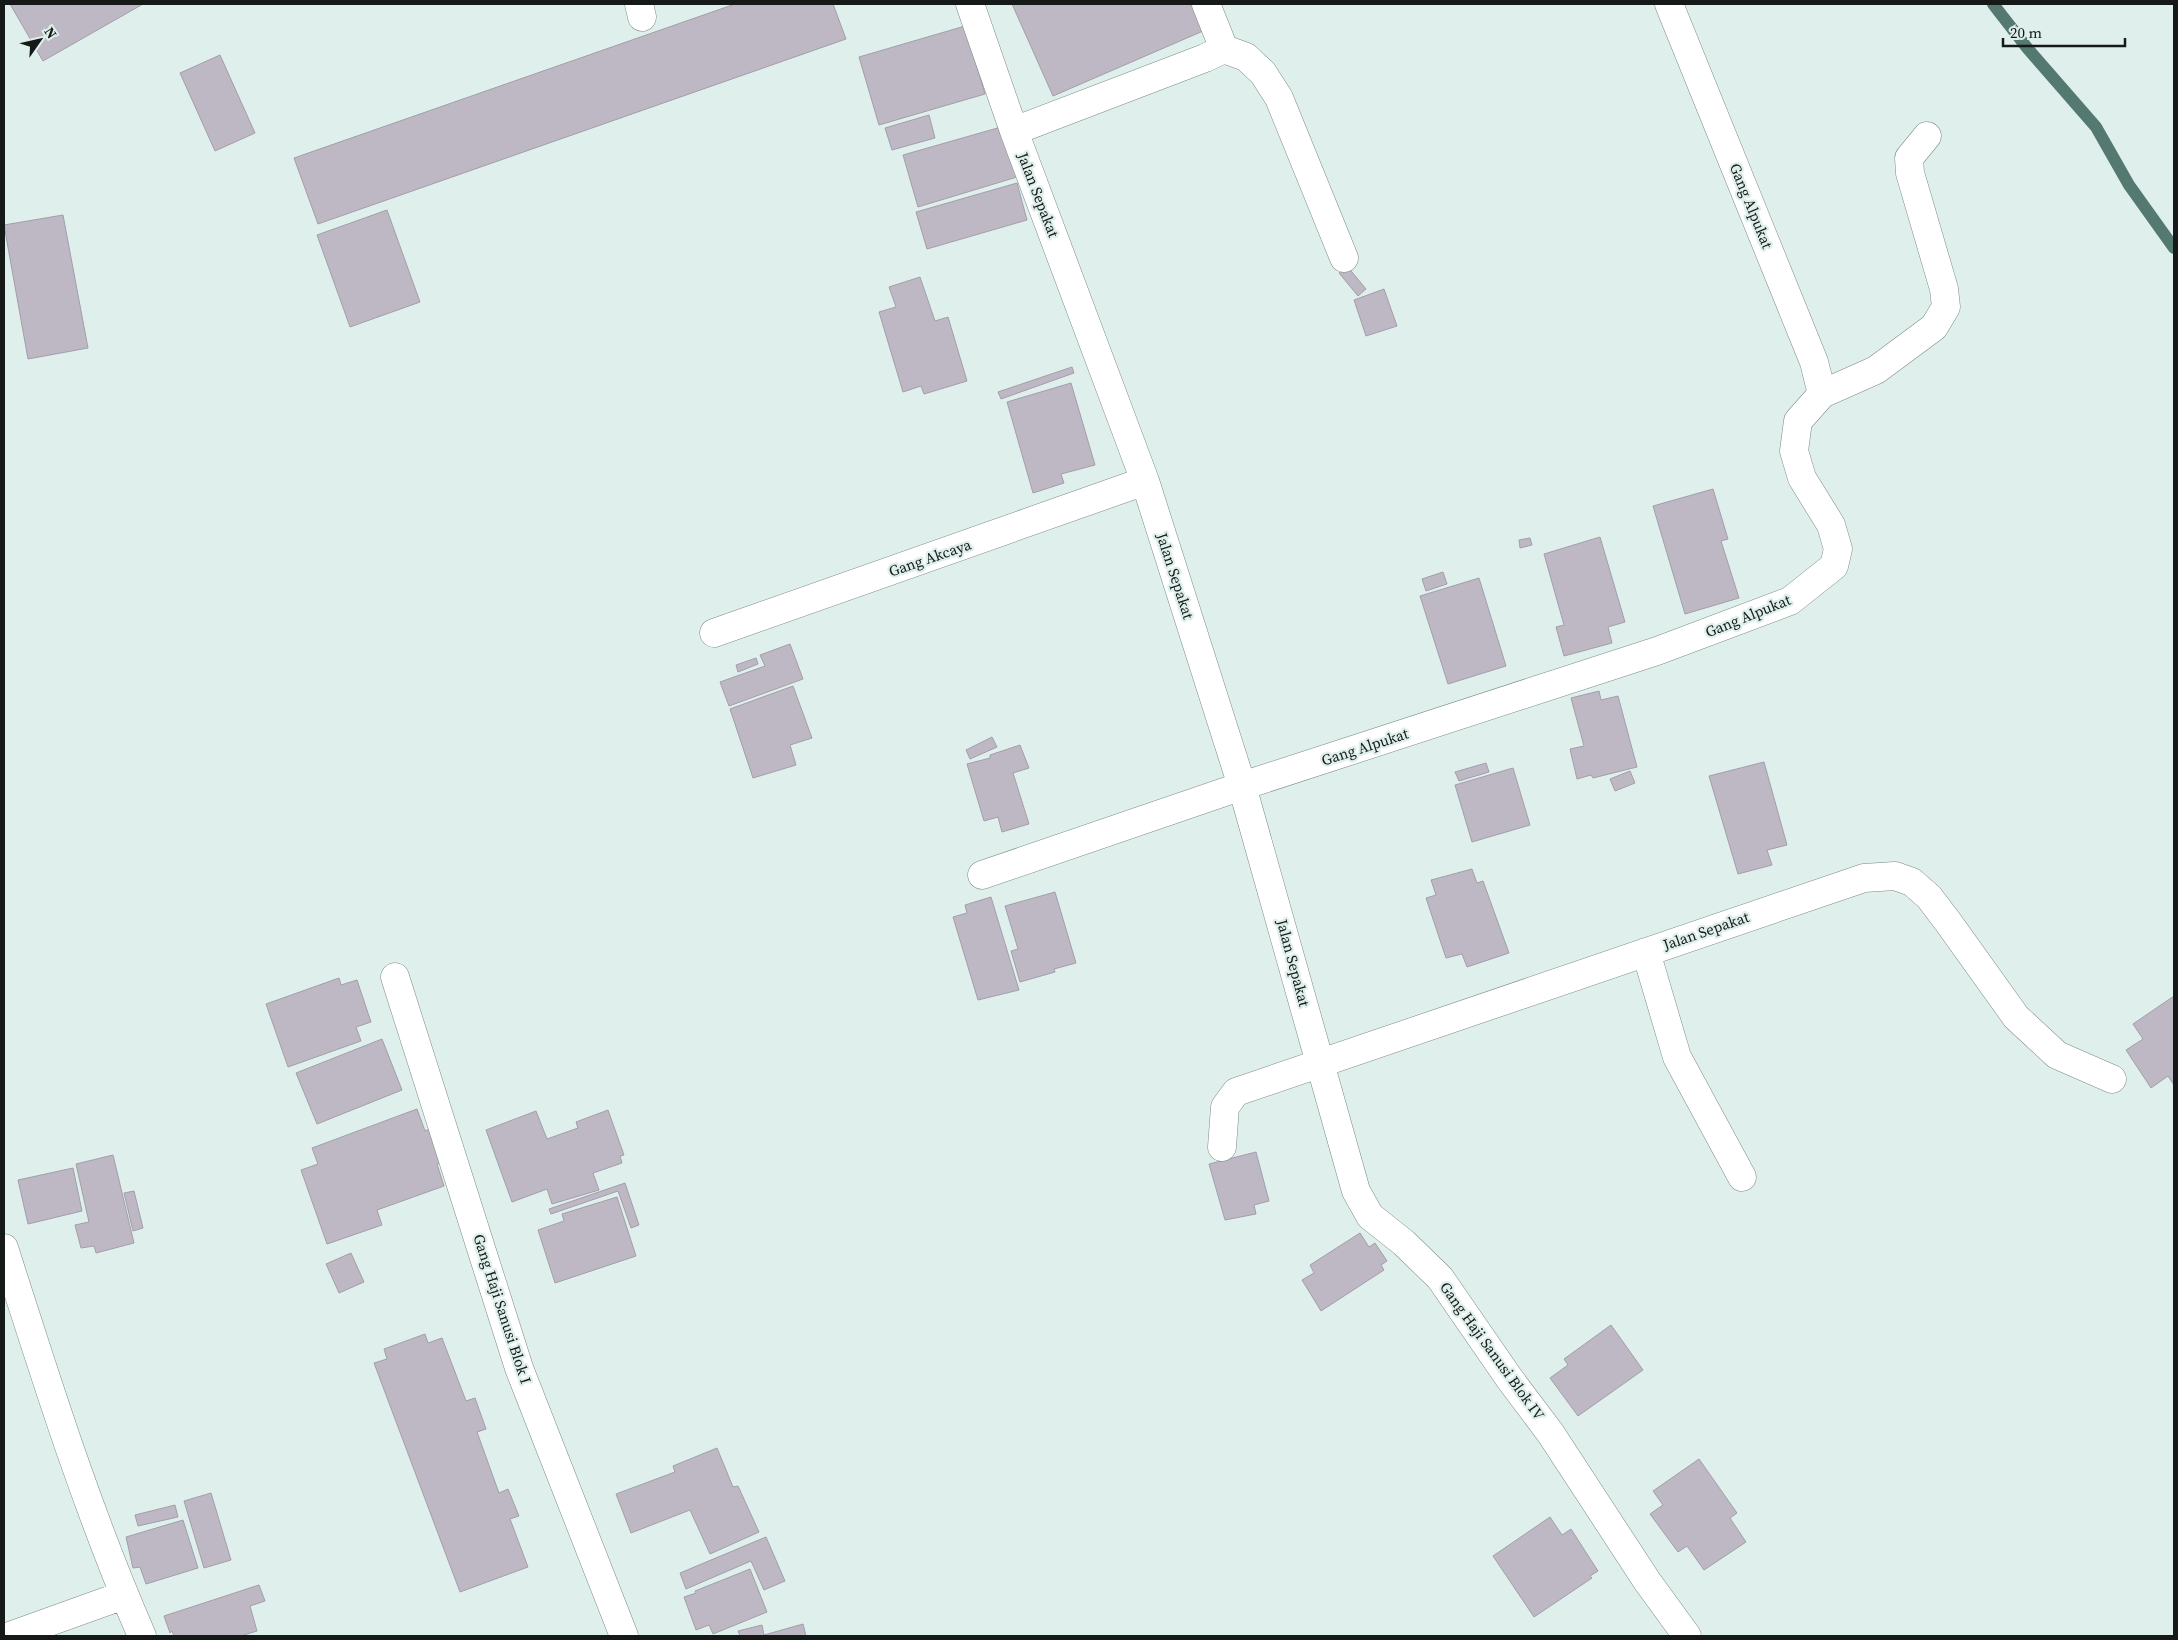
<svg xmlns="http://www.w3.org/2000/svg" width="2178" height="1640" viewBox="0 0 2178 1640" font-family="'Source Serif 4',serif">
	<style>
		.lines { fill: none; stroke-linecap: round; stroke-linejoin: round }
		.stream { stroke: #537971; stroke-width: 12 }
		.building { fill: #bdb8c4; stroke: #a39eaa }
		.minor-casing { stroke: #7c8b88; stroke-width: 29 }
		.minor { stroke: #fff; stroke-width: 28 }
		.labels { text-anchor: middle; stroke-width: 4.5; stroke-linejoin: round; paint-order: stroke }
		.street-label { font-size: 15px; fill: #151a19; stroke: #dfefeb }
	</style>
	<rect width="100%" height="100%" fill="#dfefeb"/>
	<g class="lines">
		<path class="stream" d="M1993 4 2028 49 2096 127 2129 185 2174 248"/>
	</g>
	<path class="building" d="M10 4H143L43 61Z
		M735 4H833L846 39 318 224 294 158Z
		M1012 4H1200L1210 28 1053 96Z
		M965 26 985 94 879 125 859 57Z
		M220 55 255 133 215 151 180 73Z
		M929 115 935 138 892 150 885 128Z
		M1001 127 1017 177 918 207 903 155Z
		M1017 183 1027 220 927 249 916 212Z
		M387 210 420 302 350 327 317 235Z
		M63 215 88 348 28 359 4 225Z
		M1347 266 1366 289 1358 296 1339 273Z
		M920 277 935 321 948 317 967 381 924 394 921 386 903 392 879 312 896 307 889 287Z
		M1384 289 1397 326 1366 336 1354 300Z
		M1072 367 1074 373 1001 399 998 392Z
		M1071 383 1095 465 1061 474 1064 483 1033 493 1007 402Z
		M1713 489 1728 539 1721 541 1739 598 1685 614 1653 506Z
		M1600 537 1625 622 1608 627 1612 643 1564 656 1556 627 1564 625 1544 554Z
		M1530 538 1532 545 1520 548 1519 540Z
		M1443 572 1447 584 1426 591 1422 579Z
		M1479 578 1506 666 1448 684 1420 596Z
		M790 644 803 679 729 706 720 682 765 666 760 655Z
		M756 658 758 664 738 672 736 665Z
		M793 686 812 738 790 745 796 765 753 778 730 709Z
		M1599 691 1601 700 1618 696 1637 767 1593 778 1591 775 1577 779 1570 749 1584 746 1571 698Z
		M992 737 997 747 970 759 966 750Z
		M1020 745 1029 768 1013 773 1029 824 1002 832 998 817 984 821 967 764 990 758V755Z
		M1764 762 1787 845 1767 850 1772 865 1738 874 1709 776Z
		M1486 763 1489 772 1459 781 1455 772Z
		M1513 768 1530 825 1472 842 1455 785Z
		M1630 771 1635 783 1615 791 1610 779Z
		M1472 869 1477 883 1483 881 1509 953 1467 967 1462 954 1446 958 1426 898 1436 895 1431 880Z
		M1055 892 1076 963 1054 969 1055 972 1020 982 1011 951 1018 949 1005 906Z
		M991 897 1019 990 978 1000 953 917 967 913 965 905Z
		M339 978 341 985 357 980 371 1022 356 1027 361 1041 288 1067 266 1004Z
		M2174 996V1085L2168 1076 2151 1088 2126 1050 2143 1039 2133 1024Z
		M382 1039 402 1090 317 1124 296 1073Z
		M417 1109 425 1131 432 1128 445 1162 437 1164 444 1186 377 1210 382 1225 327 1244 301 1170 318 1164 312 1148Z
		M608 1110 624 1155 620 1156 622 1163 593 1173 599 1190 552 1204 547 1189 512 1202 486 1130 536 1111 547 1139 578 1128 576 1122Z
		M1256 1152 1269 1201 1254 1205 1256 1214 1225 1220 1209 1164Z
		M113 1155 134 1243 96 1253 94 1246 81 1248 75 1225 89 1222 76 1164Z
		M73 1168 82 1211 28 1224 18 1180Z
		M625 1183 639 1225 631 1228 618 1191 551 1214 549 1209Z
		M134 1191 143 1228 133 1231 124 1193Z
		M617 1197 636 1256 555 1283 538 1230 564 1221 562 1214Z
		M1360 1233 1369 1247 1375 1243 1387 1261 1381 1265 1384 1270 1321 1311 1302 1280 1314 1273 1310 1265Z
		M351 1253 364 1282 339 1293 326 1264Z
		M1611 1325 1643 1370 1578 1416 1550 1378 1568 1365 1564 1359Z
		M425 1334 428 1343 442 1338 466 1401 475 1398 486 1429 477 1432 499 1493 508 1489 519 1516 510 1519 528 1567 460 1592 374 1363 387 1359 384 1349Z
		M717 1448 733 1487 738 1486 759 1532 710 1554 690 1510 631 1533 616 1494 675 1472 673 1466Z
		M1699 1459 1737 1513 1730 1518 1746 1542 1704 1570 1687 1546 1678 1552 1650 1514 1663 1505 1653 1491Z
		M211 1493 231 1560 204 1568 184 1501Z
		M175 1505 178 1517 138 1526 135 1515Z
		M1550 1517 1562 1535 1571 1529 1598 1571 1590 1576 1592 1578 1534 1617 1493 1556Z
		M183 1520 198 1568 146 1584 140 1567 133 1568 126 1537Z
		M766 1537 785 1581 764 1590 751 1561 686 1589 680 1573Z
		M750 1569 767 1612 713 1634 709 1625 696 1630 684 1597 696 1593 695 1591Z
		M259 1585 265 1601 250 1606 257 1631 241 1636H174L172 1631 170 1633 164 1616Z
		M803 1624 806 1636H740L738 1631 762 1625 764 1635Z"/>
	<g class="lines">
		<g class="minor-casing">
			<path id="minor" d="M639 4 642 17
				M970 4 1014 131 1145 481 1242 786 1356 1191 1370 1216 1404 1243 1440 1278 1509 1378 1551 1434 1647 1581 1687 1636
				M1224 49 1246 57 1263 73 1279 98 1344 258
				M1014 131 1205 58 1224 49 1206 4
				M1822 394 1876 370 1934 327 1946 307 1944 289 1910 173 1909 158 1927 136
				M714 633 1145 481
				M982 875 1242 786 1657 651 1790 601 1834 566 1838 549 1831 525 1802 478 1794 451 1798 421 1822 394 1814 362 1669 4
				M1646 952 1677 1057 1742 1177
				M395 977 519 1368 624 1636
				M1222 1147 1225 1107 1236 1092 1864 878 1895 876 1912 882 1929 897 1948 922 2016 1017 2057 1055 2112 1079
				M4 1248C46 1379 87 1510 142 1636
				M10 1636 124 1595"/>
		</g>
		<use href="#minor" class="minor"/>
	</g>
	<g class="labels">
		<g class="street-label">
			<text transform="translate(1038 195) rotate(69)" y="5">Jalan Sepakat</text>
			<text transform="translate(1751 206) rotate(68)" y="5">Gang Alpukat</text>
			<text transform="translate(930 558) rotate(-19)" y="5">Gang Akcaya</text>
			<text transform="translate(1175 576) rotate(72)" y="5">Jalan Sepakat</text>
			<text transform="translate(1748 616) rotate(-22)" y="5">Gang Alpukat</text>
			<text transform="translate(1365 747) rotate(-18)" y="5">Gang Alpukat</text>
			<text transform="translate(1706 931) rotate(-19)" y="5">Jalan Sepakat</text>
			<text transform="translate(1293 963) rotate(75)" y="5">Jalan Sepakat</text>
			<text transform="translate(502 1309) rotate(72)" y="5">Gang Haji Sanusi Blok I</text>
			<text transform="translate(1492 1351) rotate(54)" y="5">Gang Haji Sanusi Blok IV</text>
		</g>
	</g>
	<rect width="2178" height="1640" fill="none" stroke="#151a19" stroke-width="10"/>
	<g transform="translate(40 40) rotate(56)" stroke="#dfefeb" stroke-width="4" paint-order="stroke">
	<path d="M0-4L9 19L0 12L-9 19Z" fill="#151a19"/>
	<text y="-8" font-size="14" font-weight="bold" text-anchor="middle" fill="#151a19">N</text>
	</g>
	<path d="M2003 38v8h122v-8" fill="none" stroke="#151a19" stroke-width="2.5"/>
	<text x="2010" y="38" font-size="15" fill="#151a19" stroke="#dfefeb" stroke-width="4" paint-order="stroke">20 m</text>
</svg>
